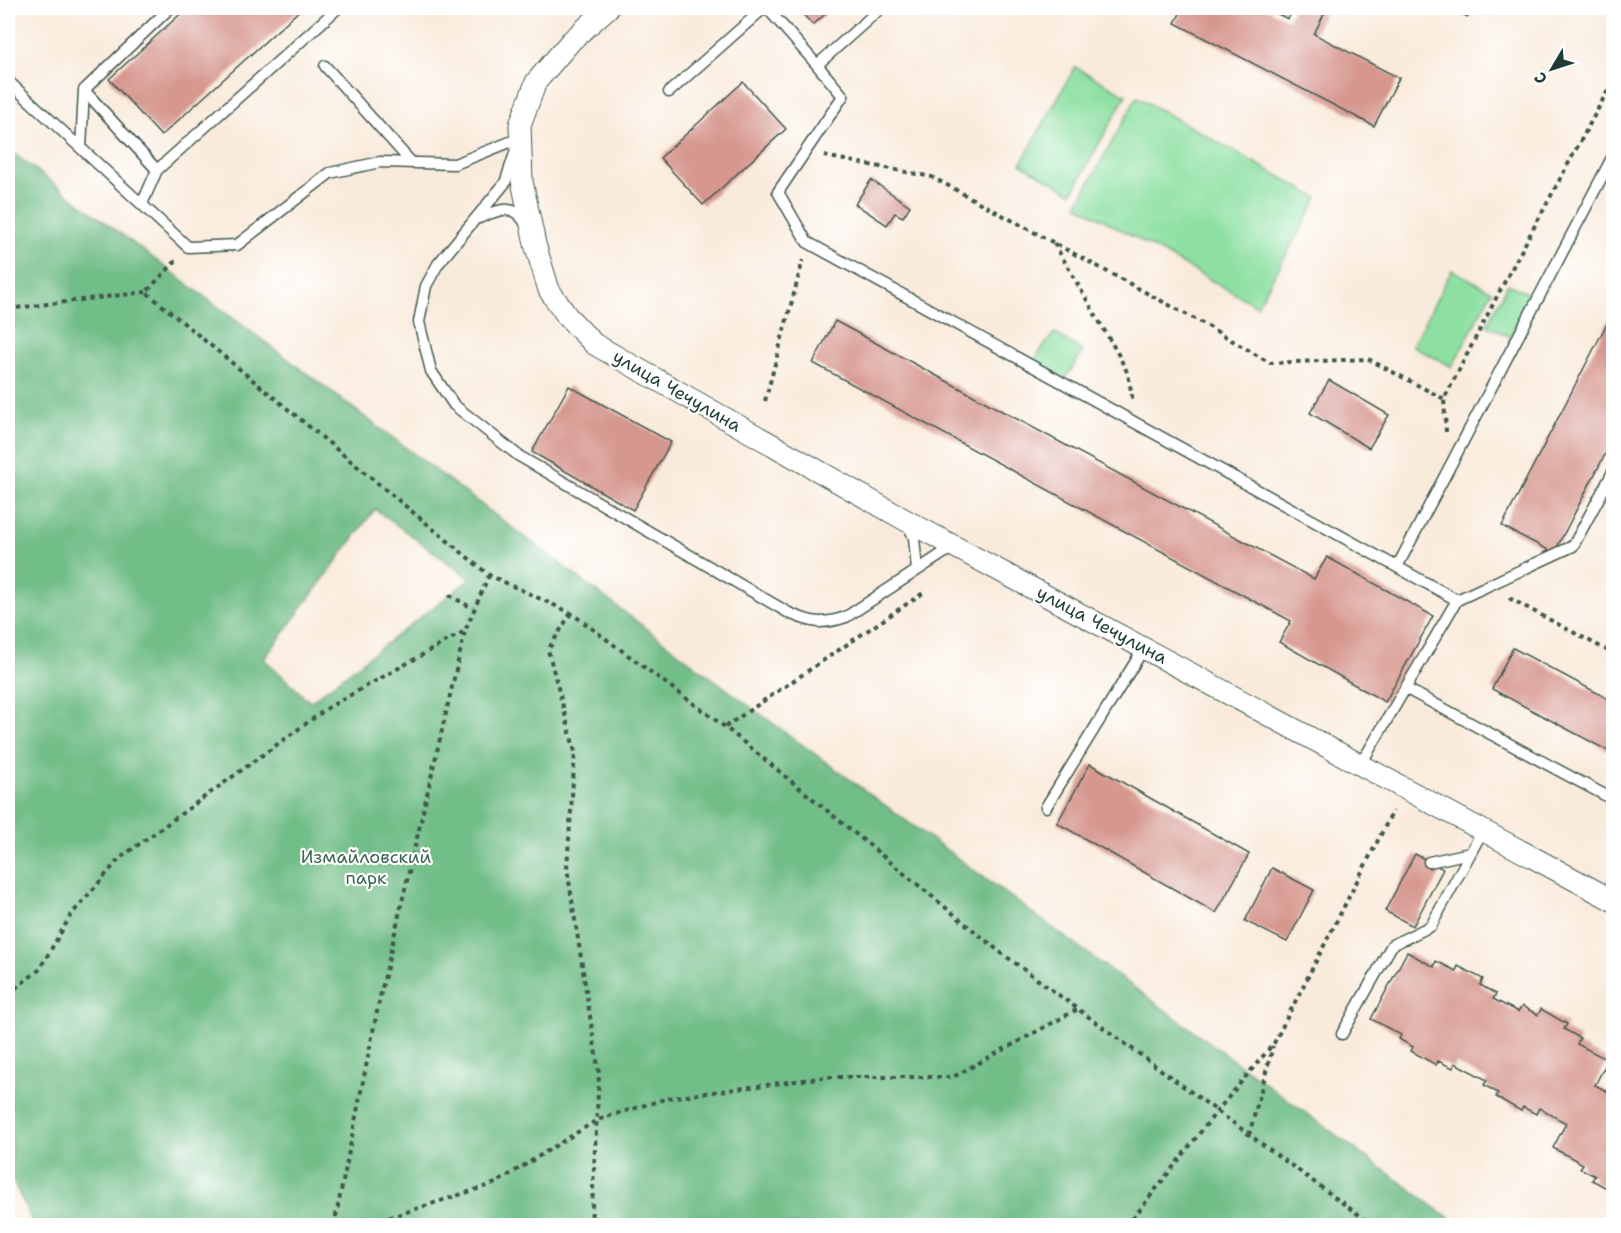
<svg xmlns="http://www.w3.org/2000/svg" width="1621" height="1233" viewBox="0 0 1621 1233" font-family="'Shantell Sans',sans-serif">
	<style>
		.green { fill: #8de0a2; stroke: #568e6b; stroke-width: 1.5 }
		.forest { fill: #72be88; stroke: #487e5e; stroke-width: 1.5; fill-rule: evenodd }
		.building { fill: #d6978e }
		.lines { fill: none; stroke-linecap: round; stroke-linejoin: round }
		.service-casing { stroke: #40574d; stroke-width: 13 }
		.minor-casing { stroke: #40574d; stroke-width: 23 }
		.path { stroke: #40574d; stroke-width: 4; stroke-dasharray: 4.5 4.5; stroke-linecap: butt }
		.service { stroke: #fff; stroke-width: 10 }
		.minor { stroke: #fff; stroke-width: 21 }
		.labels { text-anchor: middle; stroke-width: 4.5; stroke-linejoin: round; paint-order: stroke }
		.street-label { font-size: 18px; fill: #1f3d34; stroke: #fff }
		.park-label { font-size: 18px; fill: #3a6650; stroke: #fff }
	</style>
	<rect width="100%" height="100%" fill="#fff"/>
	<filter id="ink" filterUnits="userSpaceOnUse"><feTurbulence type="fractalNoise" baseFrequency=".0167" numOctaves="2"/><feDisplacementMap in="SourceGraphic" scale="12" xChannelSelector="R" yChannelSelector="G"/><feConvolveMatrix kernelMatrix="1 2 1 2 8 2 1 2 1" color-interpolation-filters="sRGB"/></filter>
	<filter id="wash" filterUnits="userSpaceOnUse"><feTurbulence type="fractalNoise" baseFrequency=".008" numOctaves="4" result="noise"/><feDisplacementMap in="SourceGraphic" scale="24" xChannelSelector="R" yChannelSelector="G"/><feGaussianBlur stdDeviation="1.35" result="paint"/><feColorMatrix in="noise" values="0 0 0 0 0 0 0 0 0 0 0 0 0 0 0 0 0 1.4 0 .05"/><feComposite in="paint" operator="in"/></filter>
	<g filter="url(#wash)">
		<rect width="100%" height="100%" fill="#f9ebdb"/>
		<path class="green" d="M1075 67 1126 95 1072 193 1021 164Z
			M1137 97 1318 198 1257 306 1077 205Z
			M1452 270 1492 291 1452 367 1412 346Z
			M1508 284 1531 295 1510 337 1487 325Z
			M1054 333 1083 351 1066 378 1034 360Z"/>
		<path class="forest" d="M8 149 752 708 1459 1225H34L12 1179 8 974ZM375 509 470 579 310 702 264 659Z"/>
		<g id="blocks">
			<path class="building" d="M187 8H302L161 136 109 79Z
				M797 8H832L813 25Z
				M1183 8H1265L1288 19 1294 8H1327L1314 34 1399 78 1374 126 1175 23Z
				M1449 8H1473L1468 17Z
				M743 82 786 129 703 205 660 158Z
				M871 180 910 206 903 217 895 213 887 225 855 204Z
				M1614 310V437L1554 553 1502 526Z
				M835 321 1314 579 1327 557 1433 616 1385 702 1279 642 1291 621 813 363Z
				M1329 380 1389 415 1369 448 1310 413Z
				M569 386 671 442 633 510 532 452Z
				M1513 648 1614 702V754L1492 689Z
				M1090 764 1249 854 1216 913 1057 823Z
				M1415 854 1443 869 1413 926 1385 911Z
				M1272 868 1314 890 1287 942 1245 921Z
				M1407 952 1434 967 1436 961 1456 971 1458 966 1483 979 1480 985 1496 994 1493 999 1518 1012 1522 1006 1538 1015 1541 1009 1567 1024 1564 1029 1580 1038 1577 1044 1608 1060 1595 1085 1614 1095V1192L1592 1180 1595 1176 1580 1168 1583 1164 1553 1148 1566 1123 1539 1108 1536 1114 1523 1107 1521 1111 1496 1097 1498 1093 1484 1085 1487 1080 1455 1063 1453 1068 1438 1061 1436 1065 1411 1051 1413 1047 1399 1039 1401 1035 1371 1019Z"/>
		</g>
	</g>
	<g filter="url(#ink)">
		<use href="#blocks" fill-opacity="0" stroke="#40574d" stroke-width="1.5"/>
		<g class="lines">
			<g class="service-casing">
				<path id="service" d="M767 8 817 65
					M881 8 817 65 843 96 778 192 807 242 1457 600
					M325 66 411 162
					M8 81 188 247 237 245 330 173 380 162 455 164 520 138
					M84 90 157 170
					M669 92 764 8
					M81 148 84 90 170 8
					M515 153 505 183 438 264 426 286 419 322 431 371 454 405 519 456 789 613C812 623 822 625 846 617L942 554 956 547
					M142 204 157 170 338 8
					M479 218C498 210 515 202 526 225
					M908 524 914 538 917 570
					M1397 567 1614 154
					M1405 688 1614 800
					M1361 764 1457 600 1573 546 1614 470
					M1046 807 1144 648
					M1429 862 1470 853
					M1342 1034 1392 945 1431 926 1483 830"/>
			</g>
			<g class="minor-casing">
				<path id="minor" d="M608 8 571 41 536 82 520 125 522 181 535 244 549 290 567 316 594 344 907 521 1614 901"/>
			</g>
			<path class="path" d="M824 156 932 177 1206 325 1270 363 1368 359 1444 399
				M1054 243 1118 354 1128 374 1133 402
				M176 261 146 292 489 575 571 613 725 727 1000 952 1374 1226
				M8 309 146 292
				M765 401 803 260
				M1446 432 1444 399 1505 281 1614 79
				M449 595 474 609
				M1509 598 1614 654
				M571 613 548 650 575 752 567 868 599 1074 591 1226
				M725 727 923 593
				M8 994 39 970 71 915 120 858 329 707 465 631
				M1249 1135 1273 1046
				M334 1226 380 997 465 631 489 575
				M363 1226 496 1183 597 1120 668 1098 826 1077H953L1078 1009
				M1127 1226 1217 1111 1274 1043 1393 811"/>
			<use href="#service" class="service"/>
			<use href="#minor" class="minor"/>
		</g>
	</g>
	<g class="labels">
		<g class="street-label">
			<text transform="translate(677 391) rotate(30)" y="6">улица Чечулина</text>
			<text transform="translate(1102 625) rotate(28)" y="6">улица Чечулина</text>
		</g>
		<g class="park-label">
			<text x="366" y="863">Измайловский<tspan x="366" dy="21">парк</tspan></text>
		</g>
	</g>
	<rect width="1621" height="1233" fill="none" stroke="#fff" stroke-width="30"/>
	<g transform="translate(1552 69) rotate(231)" stroke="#ffffff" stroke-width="4.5" paint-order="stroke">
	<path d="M0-4.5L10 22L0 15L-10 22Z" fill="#1f3d34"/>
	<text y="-9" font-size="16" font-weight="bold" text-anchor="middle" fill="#1f3d34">С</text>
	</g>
</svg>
